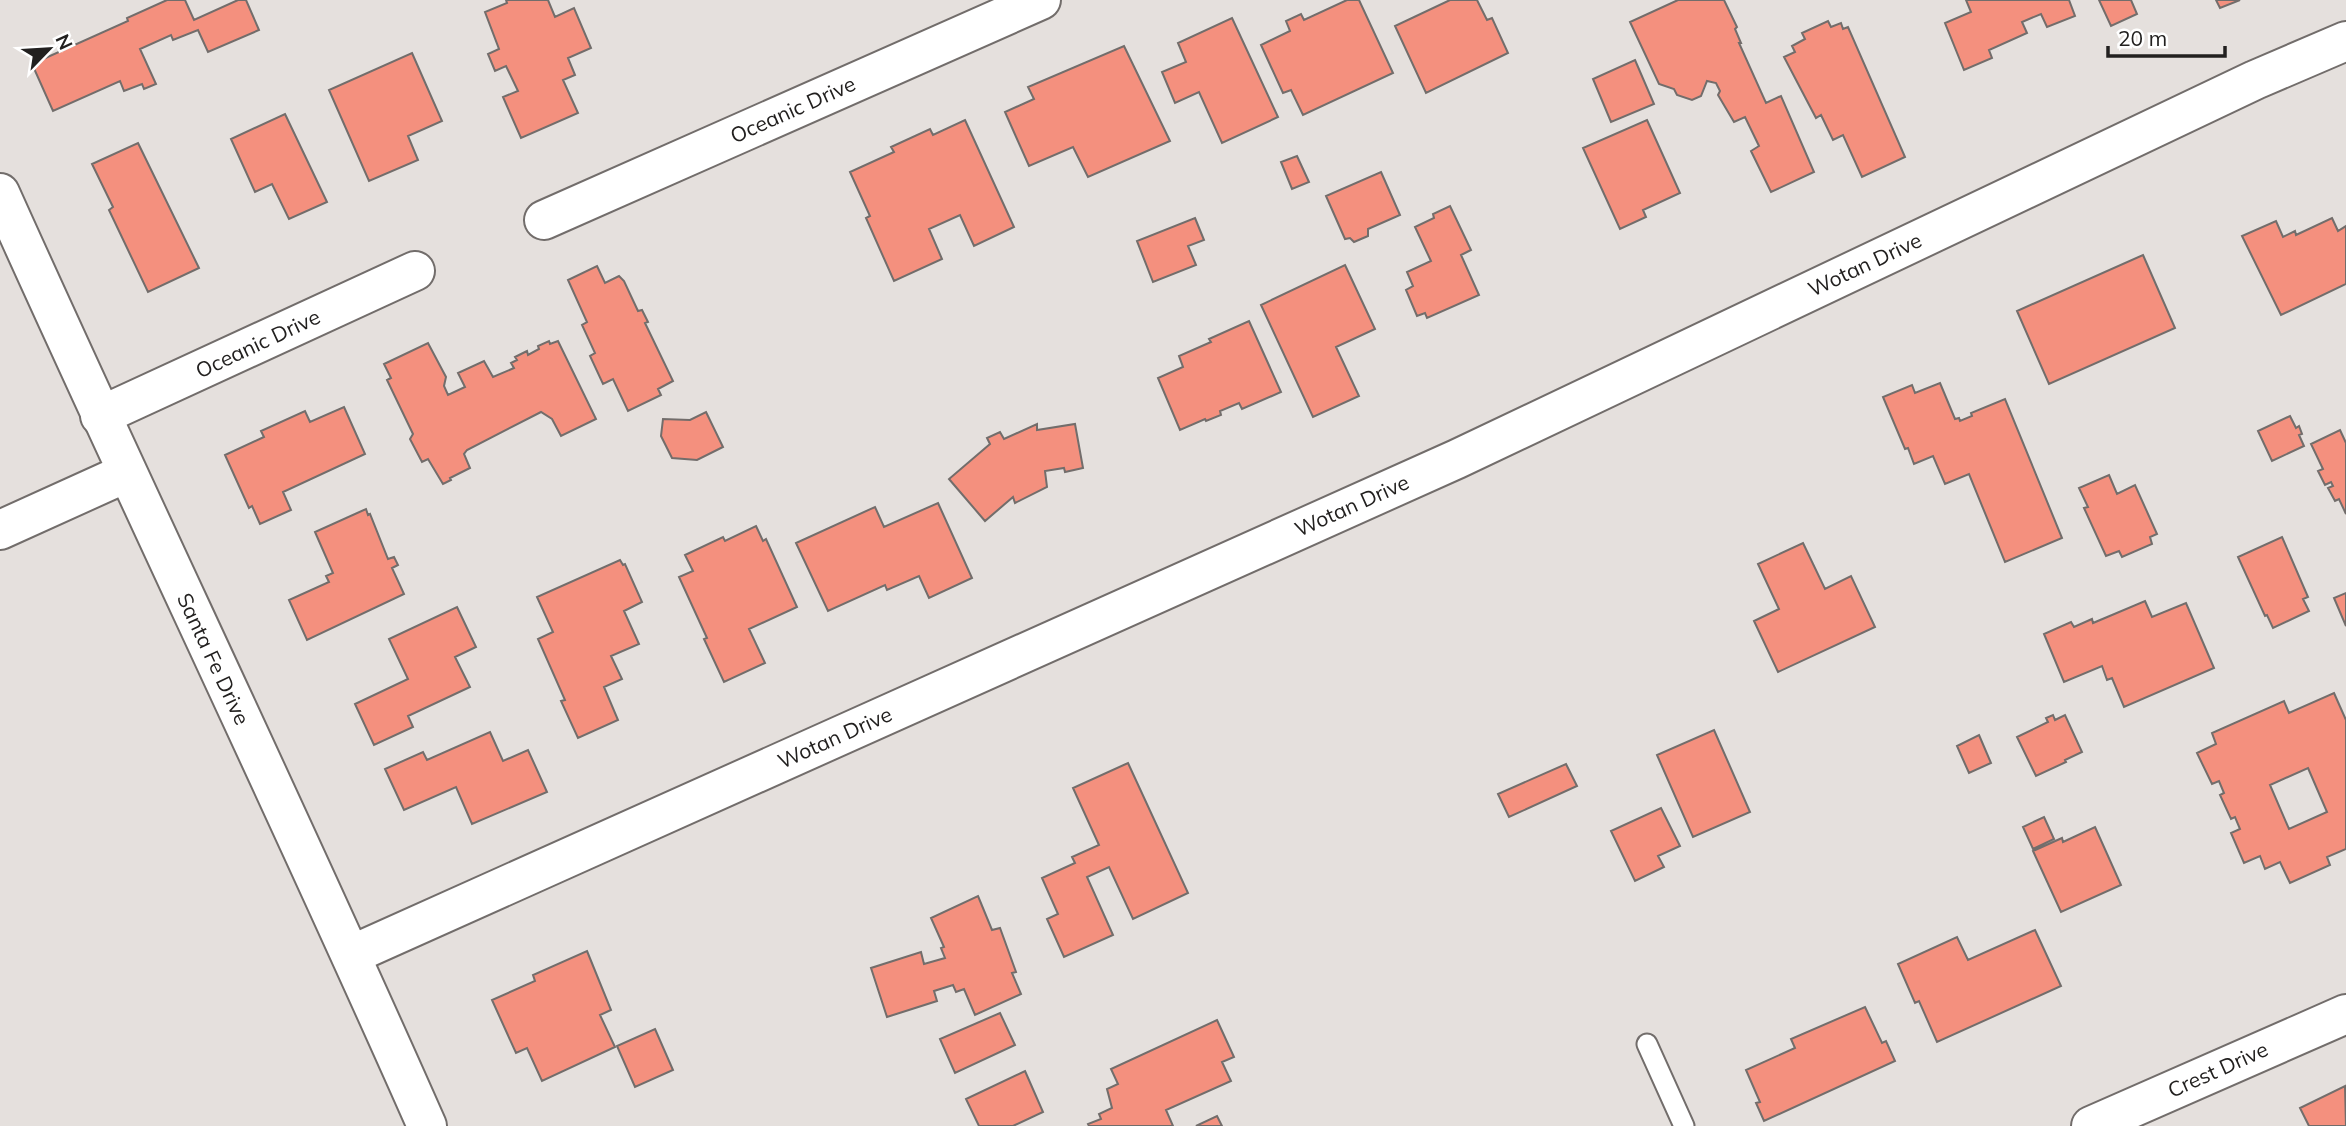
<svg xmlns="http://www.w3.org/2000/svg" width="2346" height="1126" viewBox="0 0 2346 1126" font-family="Mulish,sans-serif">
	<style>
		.building { fill: #f4907e; stroke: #726d6b; stroke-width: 2; fill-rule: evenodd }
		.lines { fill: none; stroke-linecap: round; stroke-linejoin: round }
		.service-casing { stroke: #726d6b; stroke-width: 23 }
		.minor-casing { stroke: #726d6b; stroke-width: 42 }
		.secondary-casing { stroke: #726d6b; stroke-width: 42 }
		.service { stroke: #fff; stroke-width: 19 }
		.minor { stroke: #fff; stroke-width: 38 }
		.secondary { stroke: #fff; stroke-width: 38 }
		.labels { text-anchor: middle; stroke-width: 5; stroke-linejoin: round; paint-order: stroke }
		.street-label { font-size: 21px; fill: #22201f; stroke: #fff }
	</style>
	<rect width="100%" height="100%" fill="#e5e0dd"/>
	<path class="building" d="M167 0H185L194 20 238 0H246L259 30 208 52 198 30 173 40 171 35 140 49 156 84 144 89 142 84 124 91 120 81 53 111 32 64 128 21 127 18Z
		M506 0H548L555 17 574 8 591 48 568 58 575 75 563 80 578 113 521 138 503 97 518 91 506 66 495 71 488 54 499 49 485 12 507 3Z
		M1347 0H1359L1393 73 1303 115 1291 90 1283 93 1261 45 1290 31 1286 21 1301 14 1304 20Z
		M1450 0H1477L1487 20 1492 18 1508 53 1426 93 1395 26Z
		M1678 0H1724L1737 27 1735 29 1741 43H1739L1766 103 1781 96 1814 172 1771 192 1751 151 1759 146 1745 117 1734 122 1718 95 1720 91 1716 83 1707 81 1701 96 1692 100 1677 95 1674 89 1659 84 1630 22Z
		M1966 0H2069L2075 16 2047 27 2041 14 2022 22 2027 33 1989 50 1992 58 1964 70 1945 23 1971 12Z
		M2099 0H2131L2137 14 2111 26Z
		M2216 0H2240L2220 8Z
		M1232 18 1278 117 1222 143 1199 92 1175 103 1162 72 1186 62 1178 43Z
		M1828 21 1831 27 1841 23 1843 29 1848 27 1905 157 1862 177 1843 135 1833 140 1821 115 1816 118 1784 57 1795 52 1792 46 1805 39 1802 33Z
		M1124 46 1170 141 1088 177 1073 147 1029 166 1005 112 1034 99 1028 87Z
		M412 53 442 121 408 136 418 160 369 181 329 90Z
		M1635 60 1654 104 1611 122 1593 79Z
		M285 114 327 202 289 219 272 184 255 192 231 139Z
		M965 120 1014 227 974 246 960 215 929 229 942 259 894 281 866 218 870 216 850 172 894 152 891 147 930 129 933 135Z
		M1647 120 1680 193 1643 210 1646 217 1620 229 1583 148Z
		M138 143 199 268 148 292 109 210 113 207 92 164Z
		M1297 156 1309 182 1292 189 1281 162Z
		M1381 172 1400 215 1368 229V236L1354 242 1350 238 1345 239 1326 196Z
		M1450 206 1471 250 1461 255 1479 295 1427 318 1425 313 1417 316 1406 290 1413 286 1407 272 1431 261 1415 227 1434 218 1433 214Z
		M1195 218 1204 240 1188 246 1196 265 1153 282 1137 241Z
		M2332 218 2338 231 2346 226V284L2281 315 2242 236 2276 221 2283 237 2295 231 2296 235Z
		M2143 255 2175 328 2049 384 2017 311Z
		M1345 265 1375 329 1336 347 1359 396 1313 417 1261 305Z
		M597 266 605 283 619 276 624 281 638 311 642 310 648 322 645 323 673 381 658 389 661 395 628 411 613 379 603 384 590 356 595 353 582 325 587 322 568 280Z
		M1249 321 1281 392 1242 409 1239 403 1220 411 1221 415 1206 421 1205 419 1180 430 1158 378 1183 367 1179 356 1211 342 1209 339Z
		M549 341 550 344 558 341 596 419 561 436 552 419 541 412 467 450 464 454 470 468 450 478 451 480 443 484 428 459 422 462 410 439 413 434 387 380 391 378 384 364 428 343 446 377 444 386 448 395 465 387 458 373 484 361 493 377 514 368 511 363 517 360 515 357 527 351 528 355 539 349 538 346Z
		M1940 383 1955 419 1959 418 1960 421 1972 416 1971 413 2005 399 2062 538 2005 562 1969 474 1945 484 1933 456 1914 464 1908 448 1905 449 1883 397 1912 385 1915 393Z
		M344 407 365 454 283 492 291 510 260 524 252 506 249 508 225 455 264 437 261 431 305 411 310 422Z
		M706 412 723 447 697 460 672 458 661 436 663 419 690 420Z
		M2290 416 2296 428 2299 426 2302 434 2299 435 2304 446 2272 461 2258 431Z
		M1037 424V430L1075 424 1083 468 1065 472 1064 468 1045 471 1047 487 1015 503 1013 497 985 521 949 479 990 444 987 438 1000 432 1004 439Z
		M2340 430 2346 443V514L2339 499 2335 501 2328 488 2333 486 2331 482 2325 485 2318 471 2323 469 2311 444Z
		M2109 475 2117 494 2135 485 2157 534 2150 537 2152 544 2122 557 2119 551 2106 556 2084 508 2088 507 2079 488Z
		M938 503 972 578 929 598 919 576 887 590 885 585 828 611 796 543 875 507 884 527Z
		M366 509 368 515 370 514 388 559 394 557 398 565 392 568 404 594 307 640 289 600 329 582 326 576 333 573 315 532Z
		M756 526 763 541 766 539 797 607 749 629 765 663 724 682 704 639 707 638 679 577 693 571 685 555 723 537 725 541Z
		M2282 537 2308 597 2303 599 2309 611 2273 628 2267 615 2265 616 2238 557Z
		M1803 543 1825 589 1851 576 1875 627 1778 672 1754 621 1779 609 1758 564Z
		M620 560 623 565 625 564 642 602 624 611 639 644 611 656 622 679 604 687 618 720 578 738 561 701 565 700 538 639 553 632 537 597Z
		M2346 593V626L2334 598Z
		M2145 601 2152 617 2186 603 2214 668 2124 707 2112 678 2107 680 2102 666 2064 682 2044 634 2071 622 2074 627 2092 619 2093 623Z
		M457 607 476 647 455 657 470 687 408 716 413 727 374 745 355 704 408 679 389 639Z
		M2334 693 2346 720V849L2327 857 2330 865 2290 883 2280 862 2265 869 2260 856 2244 863 2231 833 2240 829 2235 817 2231 819 2220 795 2224 793 2219 781 2212 784 2197 753 2216 744 2212 733 2284 701 2289 713ZM2308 768 2327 812 2289 829 2270 785Z
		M2053 715 2055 720 2065 715 2082 752 2065 760 2066 762 2036 776 2017 737 2048 722 2046 718Z
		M1714 730 1750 812 1693 837 1657 755Z
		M490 732 503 761 528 750 547 792 472 824 456 787 404 810 385 769 423 752 427 760Z
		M1979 735 1991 763 1969 773 1957 746Z
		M1128 763 1188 893 1133 919 1109 867 1087 877 1113 935 1064 957 1047 919 1058 914 1042 878 1075 863 1072 857 1099 845 1073 788Z
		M1566 764 1577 786 1509 817 1498 794Z
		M1661 808 1680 846 1658 856 1664 867 1635 881 1611 831Z
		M2044 817 2054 839 2033 849 2023 827Z
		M2095 827 2121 885 2061 912 2033 851 2062 838 2063 842Z
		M978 896 992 930 1000 928 1016 972 1012 973 1021 994 975 1015 964 989 956 992 953 985 934 991 937 1001 887 1017 871 968 921 952 924 964 945 958 941 948 944 947 931 918Z
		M2035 930 2061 986 1937 1042 1919 1001 1915 1003 1898 964 1957 937 1968 960Z
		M587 951 611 1010 600 1015 615 1047 542 1081 527 1048 516 1053 492 1000 535 981 533 975Z
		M1865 1007 1882 1043 1886 1041 1895 1061 1764 1121 1756 1103 1760 1102 1746 1070 1795 1048 1791 1039Z
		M1000 1013 1015 1045 955 1073 940 1039Z
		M1217 1020 1234 1057 1222 1062 1231 1081 1166 1110 1173 1126H1089L1088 1124 1101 1119 1099 1114 1112 1108 1107 1089 1118 1084 1111 1069Z
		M655 1029 673 1070 635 1087 617 1046Z
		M1025 1071 1043 1112 1013 1126H979L966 1099Z
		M2345 1086 2346 1126H2309L2300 1108Z
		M1217 1116 1222 1126H1196Z"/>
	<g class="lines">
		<g class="service-casing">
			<path id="service" d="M1647 1044 1684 1126"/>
		</g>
		<g class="minor-casing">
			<path id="minor" d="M544 220 1041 0
				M100 416 415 271
				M351 955 1457 459 2255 80 2346 41
				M2091 1126 2346 1014"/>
		</g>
		<g class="secondary-casing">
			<path id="secondary" d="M0 193C140 505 289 813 427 1126
				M0 530 126 473"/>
		</g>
		<use href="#service" class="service"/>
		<use href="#minor" class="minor"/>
		<use href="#secondary" class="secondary"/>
	</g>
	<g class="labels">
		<g class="street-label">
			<text transform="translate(793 110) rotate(-24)" y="7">Oceanic Drive</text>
			<text transform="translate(1865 265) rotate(-25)" y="7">Wotan Drive</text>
			<text transform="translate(258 344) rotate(-25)" y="7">Oceanic Drive</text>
			<text transform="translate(1352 506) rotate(-24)" y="7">Wotan Drive</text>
			<text transform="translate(213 659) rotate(65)" y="7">Santa Fe Drive</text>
			<text transform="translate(835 738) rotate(-24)" y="7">Wotan Drive</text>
			<text transform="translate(2218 1070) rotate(-24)" y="7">Crest Drive</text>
		</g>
	</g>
	<g transform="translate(49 49) rotate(65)" stroke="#ffffff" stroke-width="5" paint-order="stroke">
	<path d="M0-5L12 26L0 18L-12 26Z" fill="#22201f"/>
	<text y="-10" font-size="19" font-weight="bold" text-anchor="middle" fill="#22201f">N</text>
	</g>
	<path d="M2108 46v10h117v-10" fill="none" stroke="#22201f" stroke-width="3.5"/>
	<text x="2118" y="46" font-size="21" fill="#22201f" stroke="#ffffff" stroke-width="5" paint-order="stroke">20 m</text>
</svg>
